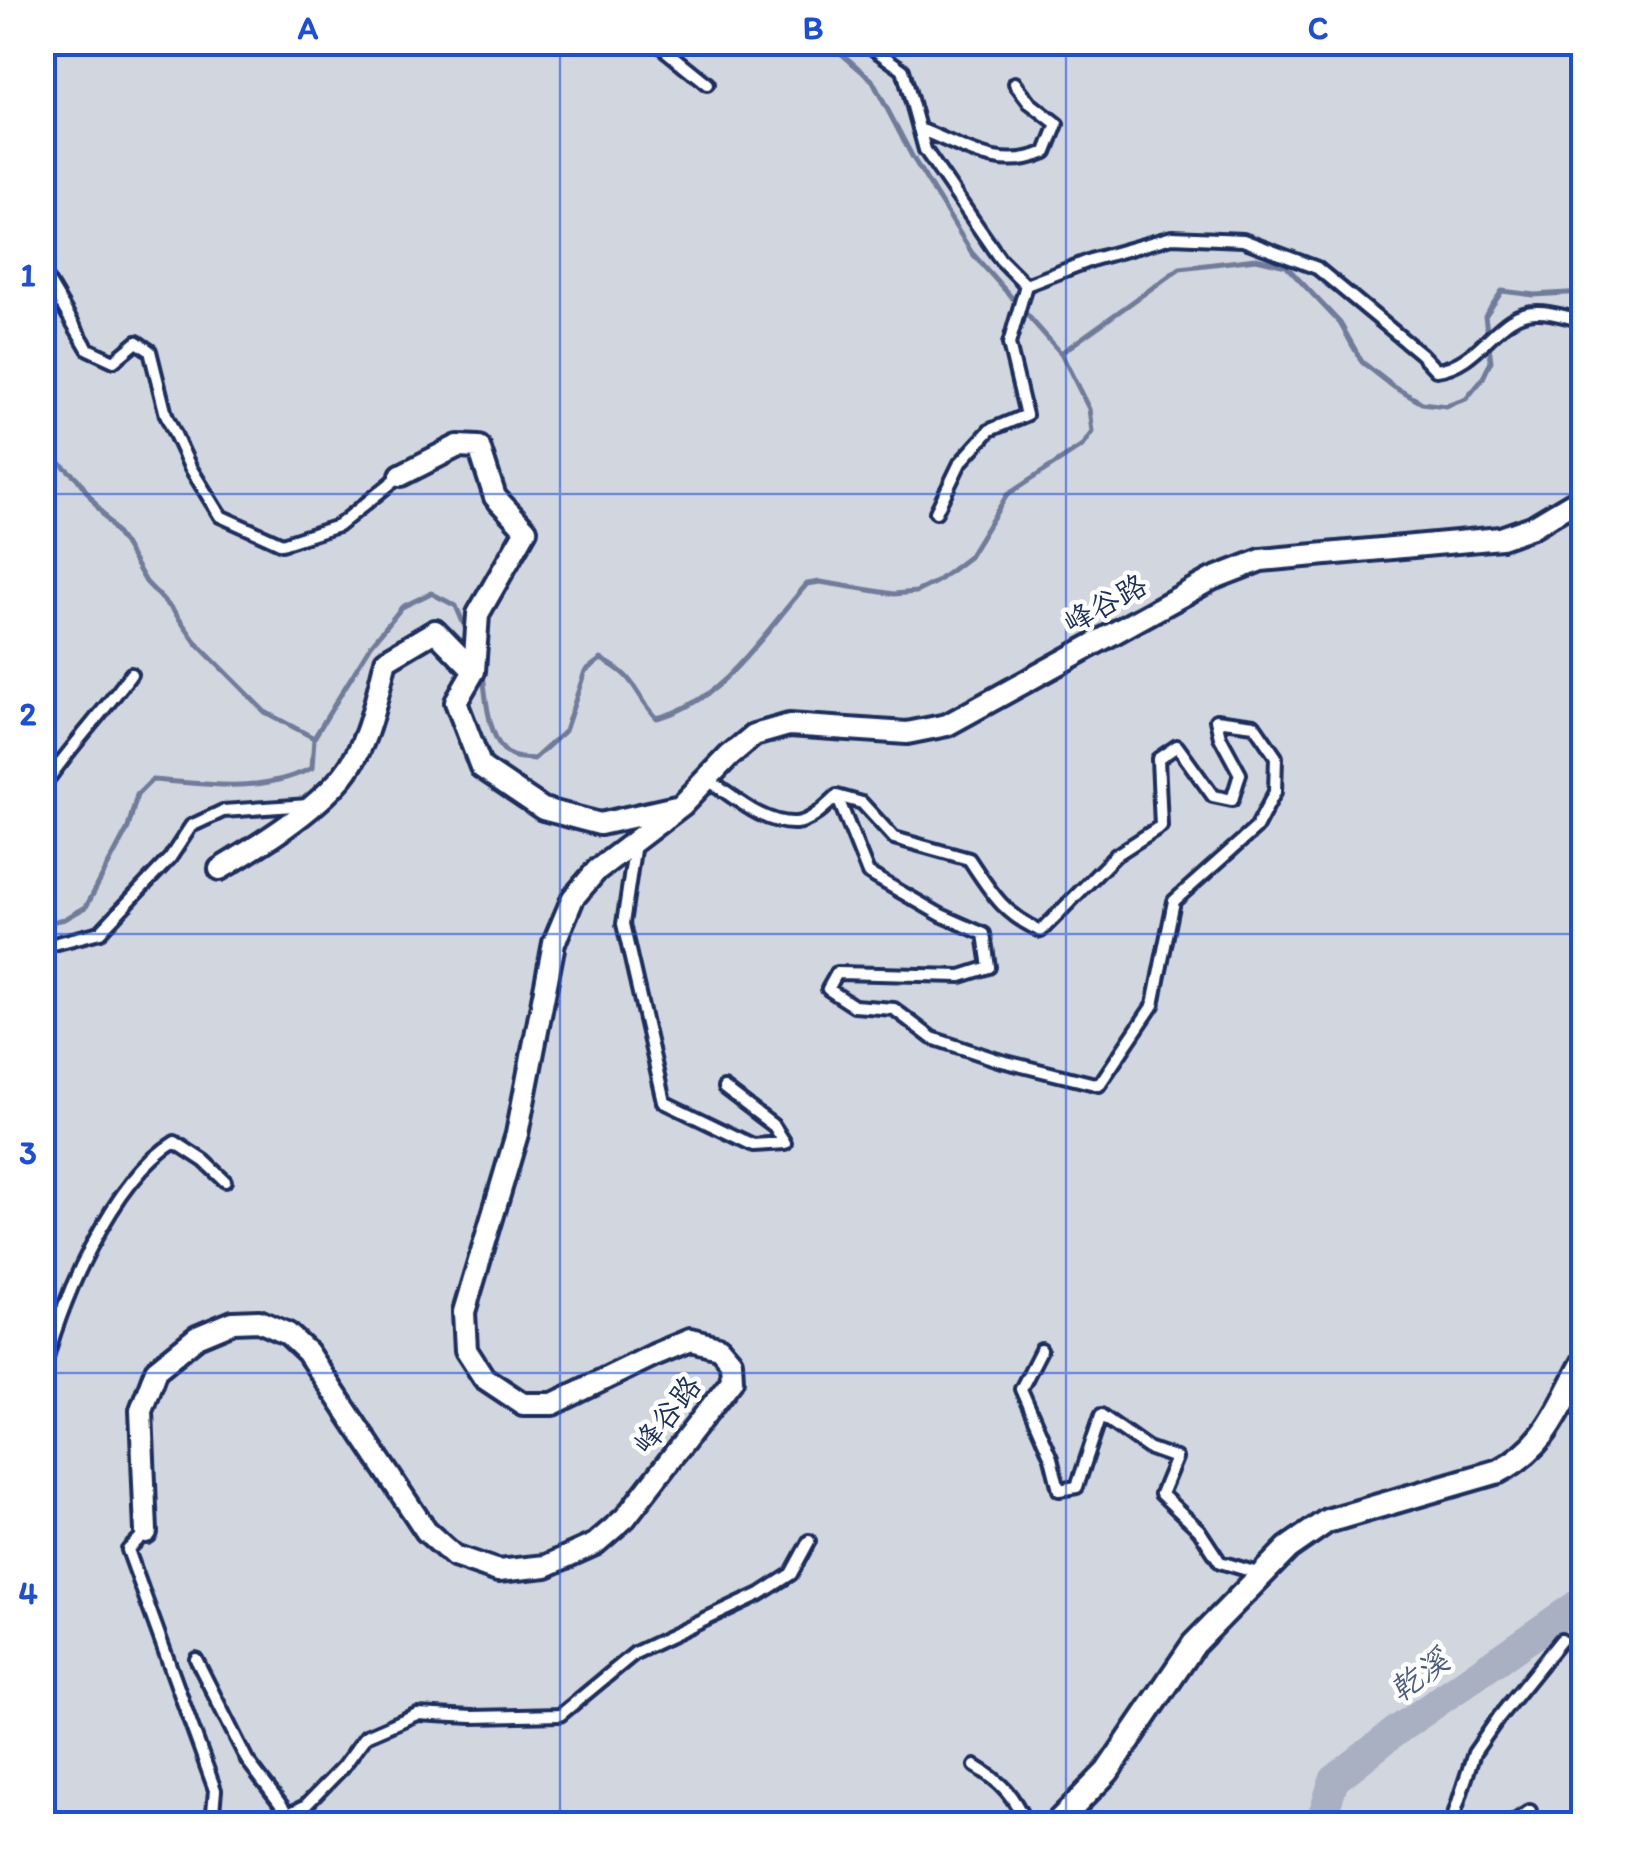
<svg xmlns="http://www.w3.org/2000/svg" width="1626" height="1867" viewBox="0 0 1626 1867" font-family="Itim,'LXGW WenKai TC',sans-serif">
	<style>
		.green { fill: #d2d6df; stroke: #76829e; stroke-width: 2.5 }
		.lines { fill: none; stroke-linecap: round; stroke-linejoin: round }
		.stream { stroke: #707c9a; stroke-width: 5 }
		.river { stroke: #a8b0c2; stroke-width: 30 }
		.service-casing { stroke: #1b2f5e; stroke-width: 18 }
		.minor-casing { stroke: #1b2f5e; stroke-width: 28 }
		.tertiary-casing { stroke: #1b2f5e; stroke-width: 30 }
		.service { stroke: #fff; stroke-width: 10 }
		.minor { stroke: #fff; stroke-width: 20 }
		.tertiary { stroke: #fff; stroke-width: 22 }
		.grid { fill: none; stroke: #1d4ed8; stroke-width: 2.5; stroke-opacity: 0.55 }
		.labels { text-anchor: middle; stroke-width: 9; stroke-linejoin: round; paint-order: stroke }
		.street-label { font-size: 30px; fill: #1b2f5e; stroke: #fff }
		.water-label { font-size: 32px; font-style: italic; fill: #4c5c81; stroke: #fff }
		.neatline { fill: none; stroke: #1d4ed8; stroke-width: 4 }
		.grid-label { font-size: 32px; text-anchor: middle; font-weight: bold; fill: #1d4ed8 }
	</style>
	<rect width="100%" height="100%" fill="#f1f2f5"/>
	<filter id="ink" filterUnits="userSpaceOnUse"><feTurbulence type="fractalNoise" baseFrequency=".01" numOctaves="2"/><feDisplacementMap in="SourceGraphic" scale="20" xChannelSelector="R" yChannelSelector="G"/><feConvolveMatrix kernelMatrix="1 2 1 2 8 2 1 2 1" color-interpolation-filters="sRGB"/></filter>
	<g filter="url(#ink)">
		<path class="green" d="M42 43H1583V1824H43Z"/>
		<g class="lines">
			<path class="stream" d="M828 42 872 80 913 158 972 253 1061 353
				M42 447 77 478 124 544 146 582 173 610 197 644 265 712 314 738 371 645 402 607 431 593 456 606 468 634
				M483 672C485 694 489 744 510 755 517 759 526 758 534 759L565 731 585 671 601 659C638 678 632 691 657 718 723 702 764 632 807 584L820 582 894 594 916 592 936 582 969 557 1007 495 1082 446 1092 432 1089 409 1061 353 1180 268 1256 259 1286 266 1340 323 1362 362 1394 387 1422 403 1446 406 1466 399 1482 380 1491 361 1485 316 1502 291 1534 295 1584 292
				M42 924 65 919 86 907 128 828 137 795 152 780C208 784 259 794 312 768L314 738"/>
			<path class="river" d="M1320 1824 1334 1780 1396 1731 1584 1600"/>
			<g class="service-casing">
				<path id="service" d="M655 42 707 84
					M864 42 903 70 925 150 1000 259 1026 285 1094 259 1172 237 1243 240 1317 268 1421 354 1436 370C1481 365 1497 312 1536 312 1551 311 1569 318 1584 321
					M919 129C965 146 997 173 1046 152L1057 124 1030 103 1015 83
					M42 271 88 349 114 361 137 342 150 351 166 415 190 467 220 516 282 544 338 526 401 475
					M936 512 960 463 990 430 1026 415 1009 344 1026 285
					M708 780C733 796 763 825 796 823 811 822 826 806 837 796L862 803 894 838 969 859C991 892 1003 914 1041 931L1116 855 1161 826 1158 759 1177 746 1213 796 1232 800 1240 774 1220 737 1216 720 1254 725 1276 757 1275 792 1256 828 1174 901 1153 1005 1099 1085 998 1060 932 1038 894 1009 854 1006 828 989 837 973 961 976 989 967 984 934 941 915 868 873 837 796
					M42 788C69 748 103 713 131 674
					M635 843 623 924 664 1102 753 1145 785 1143 774 1126 724 1088
					M42 947 100 932 170 858 191 826 223 811 309 805
					M1041 1350 1021 1389 1051 1458 1059 1490 1077 1487 1101 1415 1148 1448 1176 1458 1161 1494 1199 1530 1220 1562 1261 1574
					M42 1378C57 1307 112 1180 175 1142L204 1161 225 1181
					M146 1532 128 1550 215 1790 212 1823
					M196 1659 247 1760 288 1814
					M975 1766C1002 1782 1014 1796 1026 1824
					M213 1821 268 1824 305 1806 343 1767 366 1736 417 1714 472 1717 560 1715 635 1653 760 1594 791 1574 809 1541
					M1451 1824 1474 1753 1499 1717 1561 1640
					M1510 1824 1530 1811"/>
			</g>
			<g class="minor-casing">
				<path id="minor" d="M401 475 458 446 479 447 495 497 526 530 478 614 474 671
					M220 869C261 844 312 813 343 776 369 744 376 698 386 660L435 631 474 671 456 702 481 767 543 809 600 824 676 807
					M146 1532 141 1410 156 1370 197 1337 233 1322 259 1321 288 1334 307 1352 426 1531 454 1556 498 1571 546 1566 595 1544 625 1518 732 1380 731 1361 719 1347 690 1340 654 1355 553 1404H523L484 1378 466 1350 464 1312 517 1134 554 943 573 898 597 870 682 805 729 756 754 735 789 725 907 733 947 725 1212 579 1261 560 1501 538 1532 527 1584 496"/>
			</g>
			<g class="tertiary-casing">
				<path id="tertiary" d="M1056 1824 1107 1772 1194 1644 1288 1548 1327 1521 1499 1471C1548 1445 1558 1409 1584 1362"/>
			</g>
			<use href="#service" class="service"/>
			<use href="#minor" class="minor"/>
			<use href="#tertiary" class="tertiary"/>
		</g>
	</g>
	<path class="grid" d="M560 42V1824M1066 42V1824M42 494H1584M42 934H1584M42 1373H1584"/>
	<g class="labels">
		<g class="street-label">
			<text transform="translate(1105 604) rotate(-29)" y="10">峰谷路</text>
			<text transform="translate(667 1415) rotate(-52)" y="10">峰谷路</text>
		</g>
		<g class="water-label">
			<text transform="translate(1419 1675) rotate(-36)" y="11">乾溪</text>
		</g>
	</g>
	<rect width="1626" height="1867" fill="none" stroke="#fff" stroke-width="110"/>
	<rect x="55" y="55" width="1516" height="1757" class="neatline"/>
	<g class="grid-label">
		<text x="308" y="39">A</text>
		<text x="813" y="39">B</text>
		<text x="1318" y="39">C</text>
		<text x="28" y="286">1</text>
		<text x="28" y="725">2</text>
		<text x="28" y="1164">3</text>
		<text x="28" y="1604">4</text>
	</g>
</svg>
